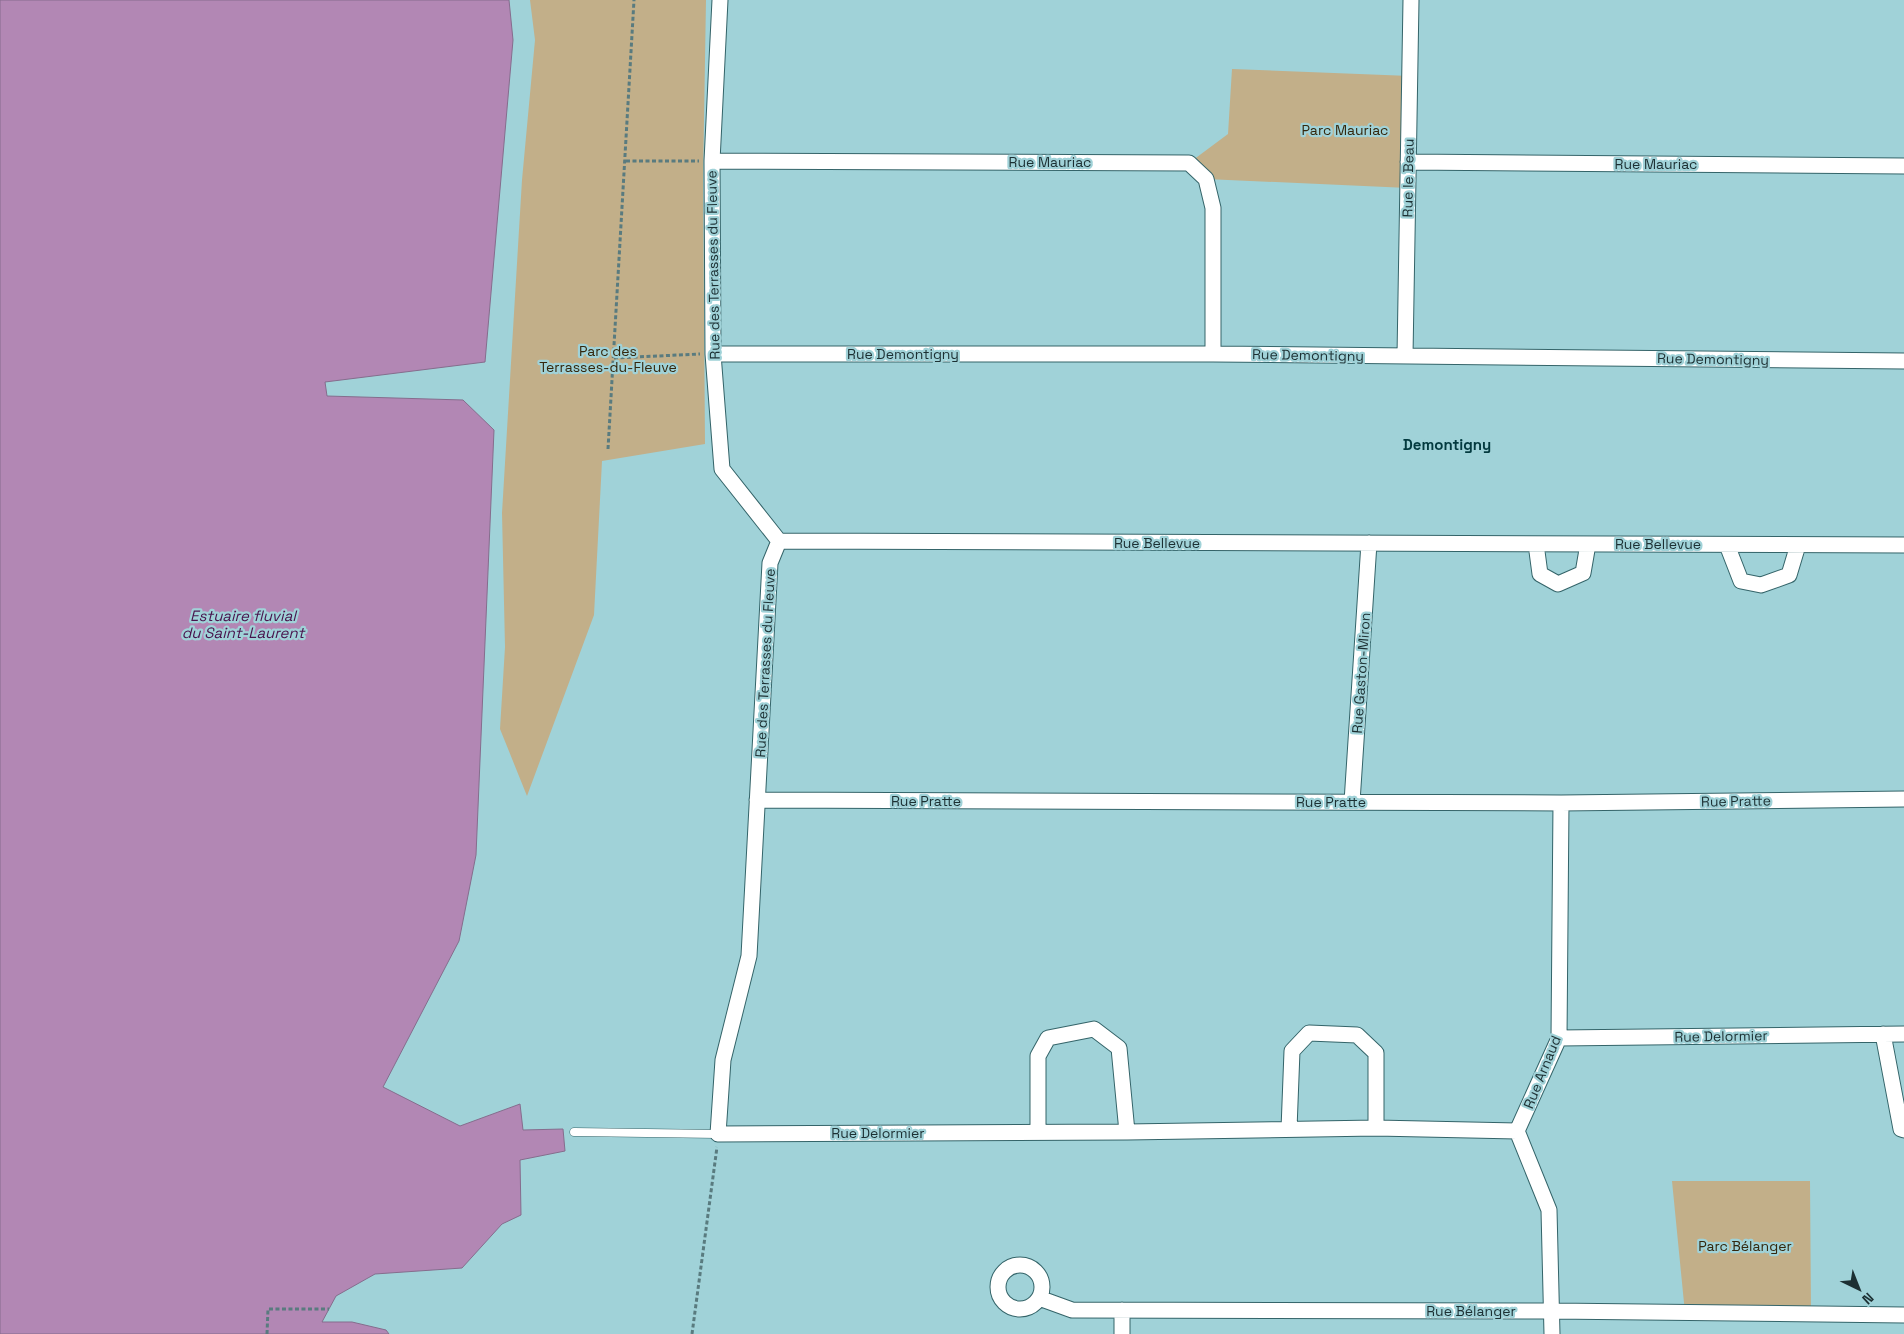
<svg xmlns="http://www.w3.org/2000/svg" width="1904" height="1334" viewBox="0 0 1904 1334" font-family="'Space Grotesk',sans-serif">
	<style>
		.green { fill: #c2af89 }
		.water { fill: #b287b4; stroke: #856d8d }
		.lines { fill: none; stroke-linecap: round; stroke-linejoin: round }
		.service-casing { stroke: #346469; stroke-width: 9 }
		.minor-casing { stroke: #346469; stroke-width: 17 }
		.path { stroke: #597b7f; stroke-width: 3; stroke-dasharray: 4 2.5; stroke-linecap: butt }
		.service { stroke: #fff; stroke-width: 8 }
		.minor { stroke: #fff; stroke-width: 15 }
		.labels { text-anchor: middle; stroke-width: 4.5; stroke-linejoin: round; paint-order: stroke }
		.park-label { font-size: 14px; fill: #34270d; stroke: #a0d2d8 }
		.street-label { font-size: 14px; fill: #1c3033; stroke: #a0d2d8 }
		.neighbourhood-label { font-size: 15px; font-weight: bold; fill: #033a3f; stroke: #a0d2d8 }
		.water-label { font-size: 15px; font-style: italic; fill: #49144d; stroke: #a0d2d8 }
	</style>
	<rect width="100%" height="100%" fill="#a0d2d8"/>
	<path class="green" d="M530 0H706L703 180 705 444 602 461 594 615 527 796 500 729 505 647 502 513 522 180 535 40Z
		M1232 69 1410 76 1408 188 1206 179 1189 163 1228 134Z
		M1672 1181H1810L1811 1311 1685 1313Z"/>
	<path class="water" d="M0 0H509L513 40 485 362 325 382 327 396 463 400 494 430 476 855 459 941 383 1087 460 1126 520 1104 523 1130 563 1129 565 1151 520 1160 521 1215 502 1224 462 1268 375 1274 336 1296 322 1322H352L386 1330 389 1334H0Z"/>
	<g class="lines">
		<g class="service-casing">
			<path id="service" d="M574 1132 718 1134"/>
		</g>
		<g class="minor-casing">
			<path id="minor" d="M720 0 712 161 713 354 722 469 779 541 770 563 749 956 723 1060 718 1134 1127 1132 1376 1128 1517 1131
				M712 161 1189 163 1206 179 1213 208V354
				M1408 162 1904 166
				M713 354H1213L1904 361
				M1405 356 1411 0
				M779 541 1904 545
				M1536 544 1540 574 1558 584 1583 573 1588 544
				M1727 545 1741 581 1761 585 1789 575 1798 545
				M757 800 1561 803 1904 799
				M1352 802 1369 543
				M1883 1034 1901 1129 1904 1130
				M1559 1038 1904 1034
				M1289 1129 1292 1051 1309 1033 1357 1035 1376 1053V1128
				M1038 1131V1056L1048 1038 1094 1029 1119 1048 1127 1132
				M998 1287a22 22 0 1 1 44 0a22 22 0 1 1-44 0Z
				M1039 1298 1072 1310 1553 1311 1904 1315
				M1122 1334V1310
				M1552 1334 1549 1210 1517 1131 1559 1038 1561 803"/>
		</g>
		<path class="path" d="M626 161H699
			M614 358 700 354
			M608 449 634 0
			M267 1334 268 1309H329
			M692 1334 717 1147"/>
		<use href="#service" class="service"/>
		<use href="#minor" class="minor"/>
	</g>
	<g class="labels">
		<g class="park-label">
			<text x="1345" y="135">Parc Mauriac</text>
			<text x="608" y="356">Parc des<tspan x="608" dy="16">Terrasses-du-Fleuve</tspan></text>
			<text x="1745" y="1251">Parc Bélanger</text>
		</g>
		<g class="street-label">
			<text x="1050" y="167">Rue Mauriac</text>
			<text x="1656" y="169">Rue Mauriac</text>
			<text transform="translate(1408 178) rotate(-89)" y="5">Rue le Beau</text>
			<text transform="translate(713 265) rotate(-91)" y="5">Rue des Terrasses du Fleuve</text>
			<text x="903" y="359">Rue Demontigny</text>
			<text transform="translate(1308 355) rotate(1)" y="5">Rue Demontigny</text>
			<text transform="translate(1713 359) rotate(1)" y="5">Rue Demontigny</text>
			<text x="1157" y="548">Rue Bellevue</text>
			<text x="1658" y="549">Rue Bellevue</text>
			<text transform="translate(765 663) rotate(-87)" y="5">Rue des Terrasses du Fleuve</text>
			<text transform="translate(1361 673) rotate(-86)" y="5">Rue Gaston-Miron</text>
			<text x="926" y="806">Rue Pratte</text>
			<text transform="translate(1736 801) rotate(-1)" y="5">Rue Pratte</text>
			<text x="1331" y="807">Rue Pratte</text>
			<text transform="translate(1721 1036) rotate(-1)" y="5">Rue Delormier</text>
			<text transform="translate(1542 1072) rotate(-68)" y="5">Rue Arnaud</text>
			<text x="878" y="1138">Rue Delormier</text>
			<text x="1471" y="1316">Rue Bélanger</text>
		</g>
		<g class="neighbourhood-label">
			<text x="1447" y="450">Demontigny</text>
		</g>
		<g class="water-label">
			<text x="243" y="621">Estuaire fluvial<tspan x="243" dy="17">du Saint-Laurent</tspan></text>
		</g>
	</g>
	<g transform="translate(1859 1289) rotate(137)" stroke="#a0d2d8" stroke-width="4" paint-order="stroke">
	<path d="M0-4L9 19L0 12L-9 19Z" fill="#1c3033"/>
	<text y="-8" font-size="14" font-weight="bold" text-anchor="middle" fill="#1c3033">N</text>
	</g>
</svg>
